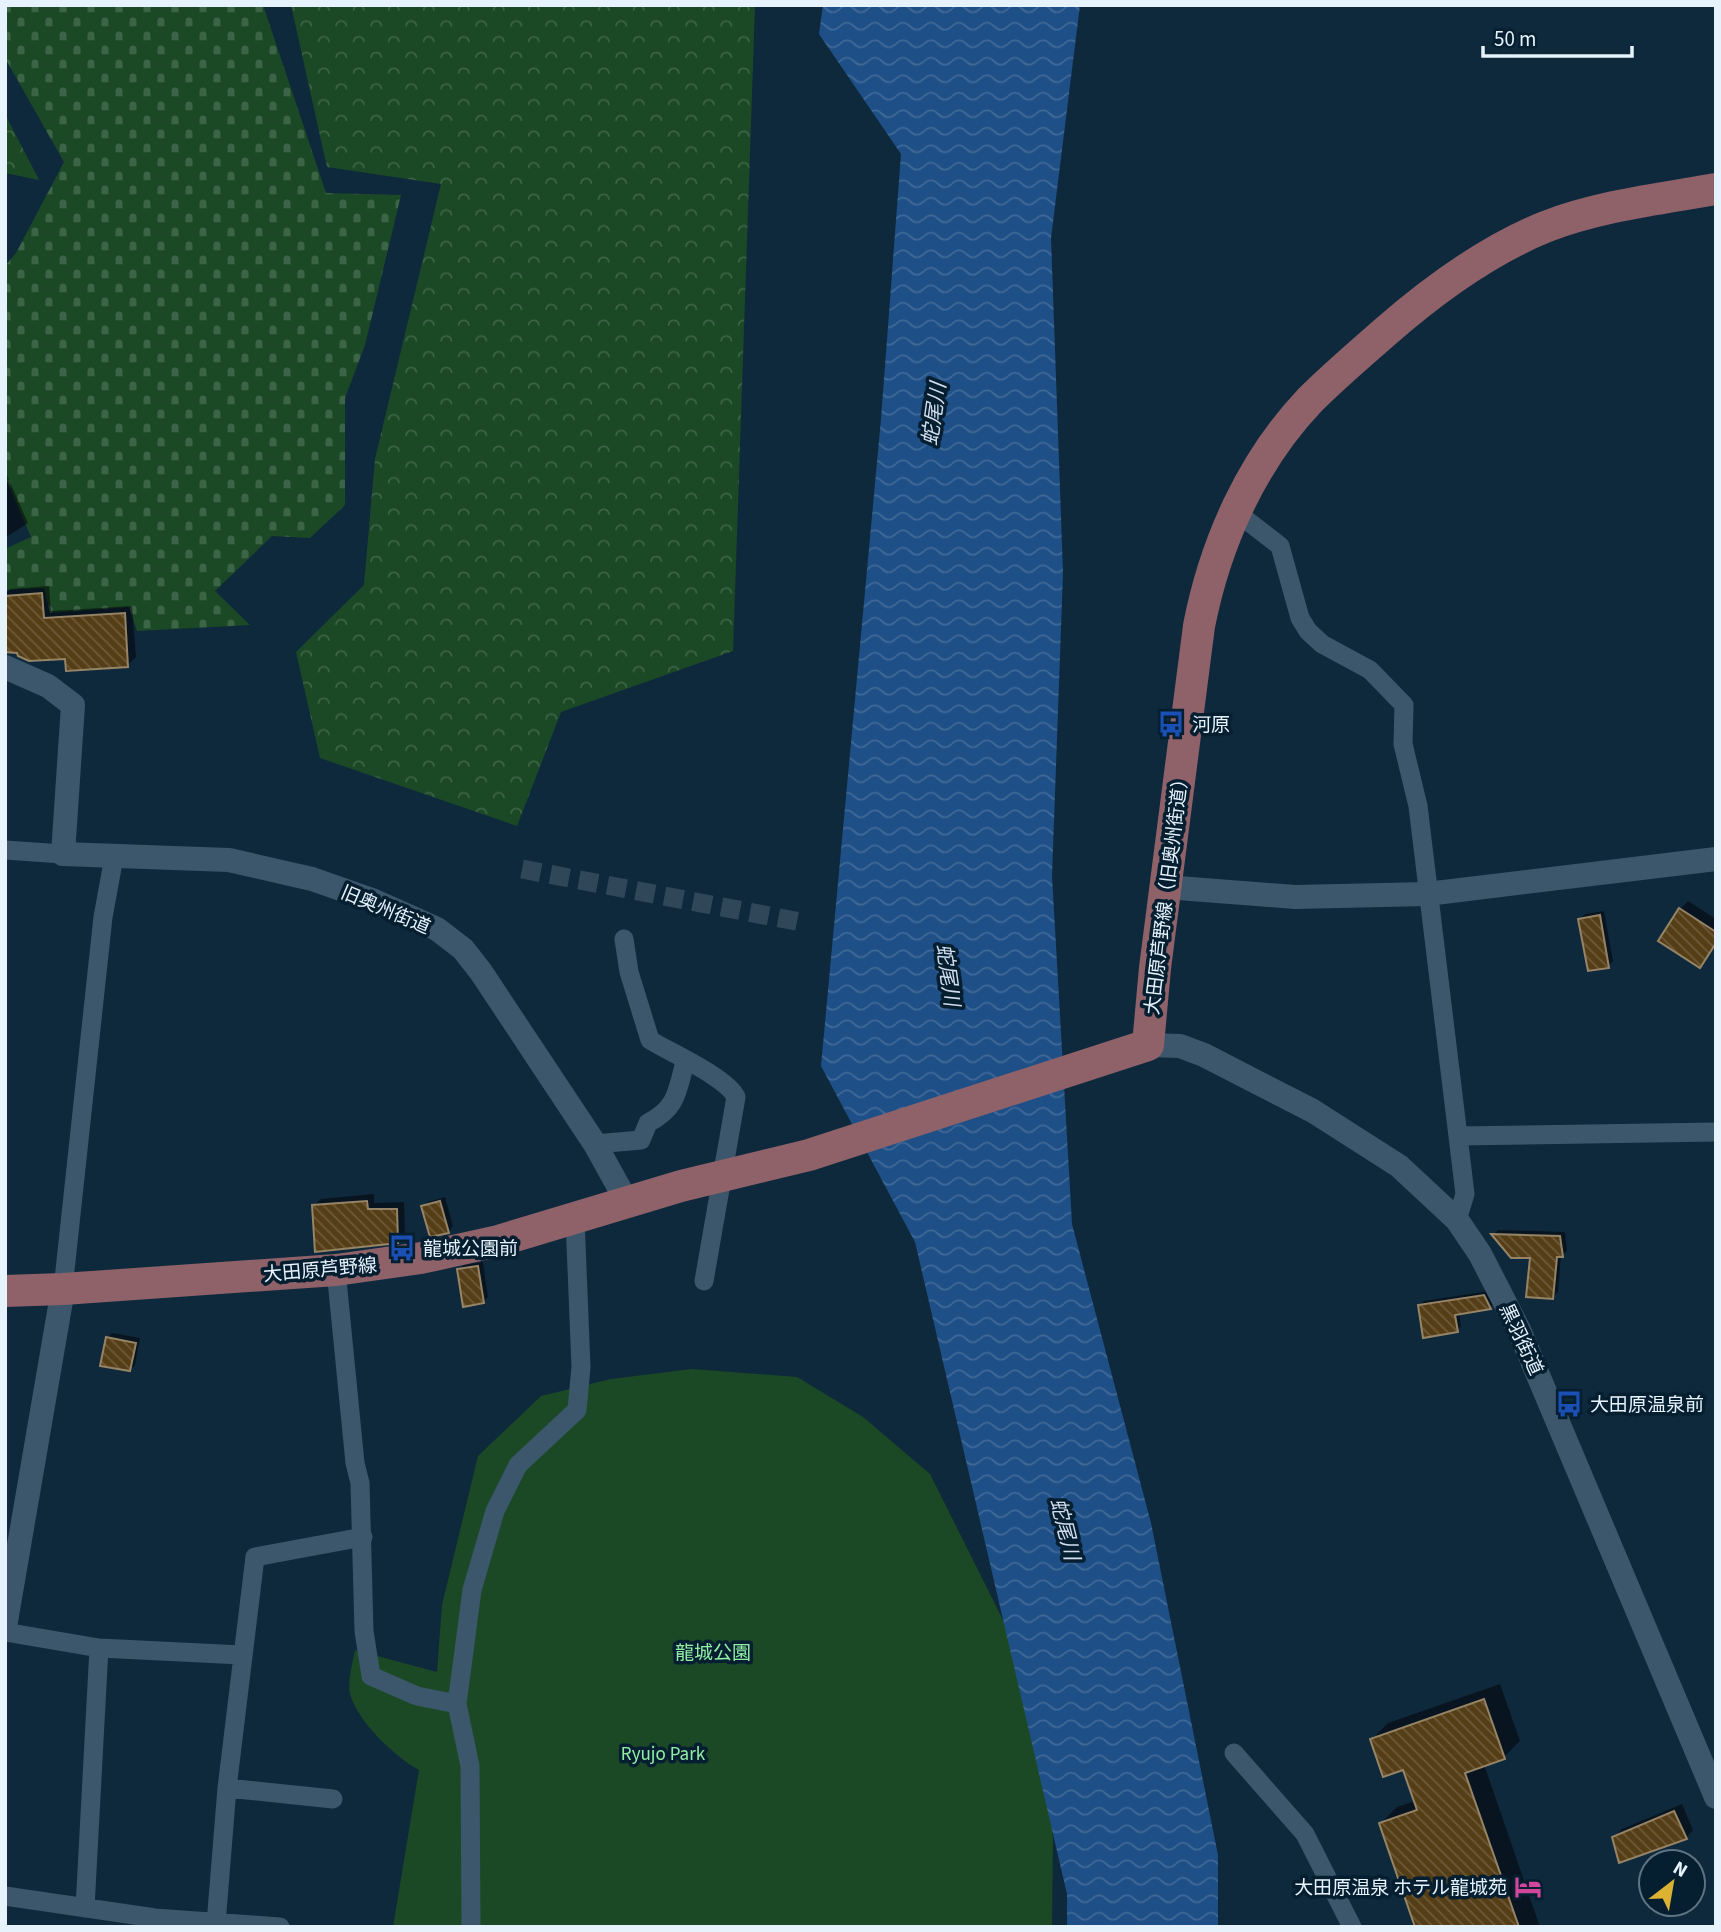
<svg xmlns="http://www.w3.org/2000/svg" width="1721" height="1932" viewBox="0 0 1721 1932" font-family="'Source Sans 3','Noto Sans JP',sans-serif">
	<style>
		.forest { fill: url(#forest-crowns) }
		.cemetery { fill: url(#cemetery-stones) }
		.park { fill: #1b4926 }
		.water { fill: url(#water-waves) }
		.shadow { fill: #0007 }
		.building { fill: url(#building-back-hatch); stroke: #968466; stroke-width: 2 }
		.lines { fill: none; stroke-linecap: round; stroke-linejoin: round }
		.minor-tunnel { stroke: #2f4759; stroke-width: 19; stroke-dasharray: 19 10; stroke-linecap: butt }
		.minor { stroke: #3c576c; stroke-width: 19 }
		.tertiary { stroke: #3c576c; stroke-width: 24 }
		.primary { stroke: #8f626a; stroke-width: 32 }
		.labels { text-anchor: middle; stroke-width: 7; stroke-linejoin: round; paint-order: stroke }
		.poi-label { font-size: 19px; fill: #e6f2fc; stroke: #051f31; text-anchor: start }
		.street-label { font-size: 19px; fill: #e6f2fc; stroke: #051f31 }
		.park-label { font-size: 19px; fill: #92eea4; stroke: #051f31 }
		.water-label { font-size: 21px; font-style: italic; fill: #d0ddee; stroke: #051f31 }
	</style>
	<defs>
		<pattern id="forest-crowns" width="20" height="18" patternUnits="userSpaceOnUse" patternTransform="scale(1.75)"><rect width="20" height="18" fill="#1b4926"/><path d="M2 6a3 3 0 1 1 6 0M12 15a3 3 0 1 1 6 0" fill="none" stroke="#3c6446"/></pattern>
		<pattern id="cemetery-stones" width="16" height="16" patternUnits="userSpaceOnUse" patternTransform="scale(1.75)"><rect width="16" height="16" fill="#1b4926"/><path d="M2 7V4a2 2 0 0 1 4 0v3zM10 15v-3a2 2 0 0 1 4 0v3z" fill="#3c6446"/></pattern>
		<pattern id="water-waves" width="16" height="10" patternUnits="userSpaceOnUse" patternTransform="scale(1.75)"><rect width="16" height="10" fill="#1e4f86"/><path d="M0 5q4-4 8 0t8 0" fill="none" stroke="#3f6998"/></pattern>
		<pattern id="building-back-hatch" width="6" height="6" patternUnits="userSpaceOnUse" patternTransform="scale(1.75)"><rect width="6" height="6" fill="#553e16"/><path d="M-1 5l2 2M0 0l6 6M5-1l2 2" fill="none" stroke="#6d5a39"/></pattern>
	</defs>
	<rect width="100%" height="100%" fill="#0f293c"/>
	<path class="forest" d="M291 5H755L733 651 561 712 517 826 320 758 296 652 364 585 375 459 441 184 327 167Z
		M5 114 39 180 5 173Z"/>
	<path class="cemetery" d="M5 5H263L326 193 401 195 365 345 345 398V505L310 538 272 536 215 591 250 625 137 631 129 607 50 613 44 588 5 590V549L31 537 5 476V266L16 253 64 162 5 58Z"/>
	<path class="park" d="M692 1369 797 1377 863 1417 930 1474 1038 1690 1053 1838 1052 1927H393L419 1770C395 1757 358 1722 350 1694 347 1682 353 1662 355 1650L437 1672 442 1605 478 1456 541 1396 611 1379Z"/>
	<path class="water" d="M823 5H1080L1051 238 1063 573 1052 876 1072 1224 1151 1523 1218 1855V1927H1067V1894L915 1242 821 1066 881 419 901 154 819 34Z"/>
	<path class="shadow" d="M5 471 28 523 5 538Z
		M49 586 51 611 132 606 136 657 128 665 5 652V594L10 589Z
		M1688 901 1716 919V944L1699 965 1680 909Z
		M1604 911 1613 961 1608 966 1580 919 1585 914Z
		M374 1194V1203L404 1202 405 1234 398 1241 313 1206 321 1199Z
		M445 1197 453 1226 449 1231 431 1235 423 1207 428 1202Z
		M1498 1230 1565 1232 1567 1251 1561 1256 1558 1292 1553 1297 1532 1256 1494 1234Z
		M483 1262 488 1297 483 1302 459 1270 464 1265Z
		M1489 1291 1495 1303 1490 1307 1459 1312 1461 1326 1457 1331 1419 1305 1424 1301Z
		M112 1333 140 1338 135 1365 130 1370 107 1338Z
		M1500 1684 1520 1741 1504 1757 1484 1764 1540 1927H1417L1381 1823 1397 1807 1415 1801 1404 1768 1372 1739 1388 1723Z
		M1682 1804 1693 1830 1686 1838 1614 1837 1622 1829Z"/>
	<path class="building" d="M42 593 44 618 125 613 128 667 66 671 65 659 29 661 18 656 17 653 5 652V596Z
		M1679 908 1716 932V943L1700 968 1658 941Z
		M1600 915 1609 968 1588 971 1578 919Z
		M367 1201 368 1209H397L398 1243 315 1252 312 1205Z
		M440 1201 449 1233 430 1237 421 1206Z
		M1491 1234 1560 1236 1563 1257H1557L1553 1299 1526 1297 1530 1258H1511Z
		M478 1266 484 1303 463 1307 457 1269Z
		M1484 1295 1491 1309 1455 1315 1458 1332 1423 1338 1418 1305Z
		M106 1337 136 1343 130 1371 100 1366Z
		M1484 1699 1505 1759 1465 1773 1519 1927H1415L1379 1823 1417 1810 1403 1770 1383 1777 1370 1739Z
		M1674 1811 1687 1839 1619 1863 1612 1837Z"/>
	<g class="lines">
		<path class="minor-tunnel" d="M522 869 801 922"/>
		<path class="minor" d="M1236 512 1280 546 1300 618 1308 631 1322 644 1370 670 1404 705 1403 744 1418 806 1465 1194 1457 1220
			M5 850 63 854
			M624 939 629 972 650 1040C671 1053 726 1077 736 1097L704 1281
			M1458 1136 1716 1132
			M595 1144 641 1140 648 1123C677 1108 677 1092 685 1062
			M336 1270 355 1463 360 1483 364 1631 371 1676 417 1696 457 1704
			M63 1289 103 917 114 857
			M5 1632 99 1648 242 1655
			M1234 1753 1305 1834 1352 1927
			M227 1788 333 1799
			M5 1896 155 1918 280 1927
			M85 1908 99 1648
			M216 1924 227 1788 255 1557 363 1537
			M471 1927 470 1766 457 1704 472 1590 495 1511 518 1465 577 1410 581 1367 575 1219"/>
		<path class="tertiary" d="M5 667 48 686 73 705 63 854 229 860 312 879 372 900 437 929 463 949 481 972 595 1144 627 1202
			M1165 887 1295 897 1427 894 1716 859
			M1148 1045 1180 1046 1204 1055 1313 1111 1399 1166 1457 1220 1480 1254 1519 1330 1716 1797
			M5 1627 63 1289"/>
		<path class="primary" d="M5 1291 63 1289 336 1270 421 1258 498 1241 681 1186 809 1155 1148 1045 1155 968 1199 626C1215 544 1251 462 1310 400 1334 376 1360 354 1385 332 1433 290 1486 251 1545 227 1599 206 1659 199 1716 189"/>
	</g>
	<defs>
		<g id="bus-bare" transform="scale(2.1)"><path d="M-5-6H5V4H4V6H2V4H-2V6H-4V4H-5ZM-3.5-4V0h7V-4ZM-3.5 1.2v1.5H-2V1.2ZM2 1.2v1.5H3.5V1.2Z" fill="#1a4fb4" stroke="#051f31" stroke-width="2.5" paint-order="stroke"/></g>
		<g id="hotel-bare" transform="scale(2.1)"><path d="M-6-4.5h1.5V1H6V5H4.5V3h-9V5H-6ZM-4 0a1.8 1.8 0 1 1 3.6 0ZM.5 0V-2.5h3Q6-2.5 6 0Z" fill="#d1479c" stroke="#051f31" stroke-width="2.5" paint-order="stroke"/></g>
	</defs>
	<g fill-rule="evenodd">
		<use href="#bus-bare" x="1171" y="724"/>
		<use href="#bus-bare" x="402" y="1248"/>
		<use href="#bus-bare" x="1569" y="1404"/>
		<use href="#hotel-bare" x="1528" y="1887"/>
	</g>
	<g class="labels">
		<g class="poi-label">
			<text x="1192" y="731">河原</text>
			<text x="423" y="1255">龍城公園前</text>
			<text x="1590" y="1411">大田原温泉前</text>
			<text x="1507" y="1894" text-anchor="end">大田原温泉 ホテル龍城苑</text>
		</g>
		<g class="street-label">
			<text transform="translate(1166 892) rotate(-83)" y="7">大田原芦野線（旧奥州街道）</text>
			<text transform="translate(386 909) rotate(23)" y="7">旧奥州街道</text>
			<text transform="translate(320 1269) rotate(-5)" y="7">大田原芦野線</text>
			<text transform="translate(1522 1339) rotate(65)" y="7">黒羽街道</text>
		</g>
		<g class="park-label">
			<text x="713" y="1659">龍城公園</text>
			<text x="663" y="1760">Ryujo Park</text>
		</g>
		<g class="water-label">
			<text transform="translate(934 414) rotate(-82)" y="7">蛇尾川</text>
			<text transform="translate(948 975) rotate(82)" y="7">蛇尾川</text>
			<text transform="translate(1065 1529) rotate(76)" y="7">蛇尾川</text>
		</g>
	</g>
	<rect width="1721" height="1932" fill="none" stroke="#e6f2fc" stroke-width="14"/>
	<g transform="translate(1672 1883) rotate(31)"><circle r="33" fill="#051f31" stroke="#5f7382" stroke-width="2"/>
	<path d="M0-5L12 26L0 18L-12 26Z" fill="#dcb233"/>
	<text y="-10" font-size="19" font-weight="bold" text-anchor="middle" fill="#e6f2fc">N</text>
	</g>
	<path d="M1483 46v10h149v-10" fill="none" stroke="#e6f2fc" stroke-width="3.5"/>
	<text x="1494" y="46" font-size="21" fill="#e6f2fc" stroke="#051f31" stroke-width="5" paint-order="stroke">50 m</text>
</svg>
